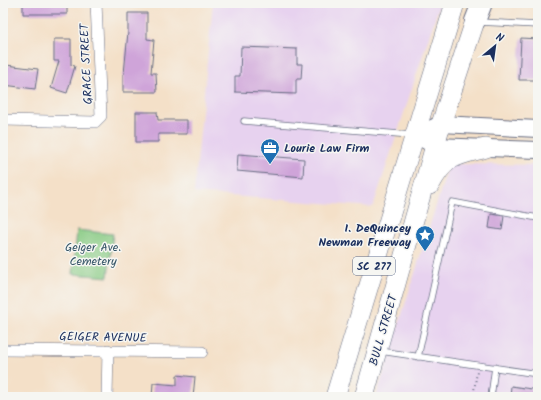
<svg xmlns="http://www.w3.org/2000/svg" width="541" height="400" viewBox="0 0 541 400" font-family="Kalam,sans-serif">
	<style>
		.built { fill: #e7d2ef }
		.green { fill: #89cb84; stroke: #527d71 }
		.building { fill: #cfa4d9 }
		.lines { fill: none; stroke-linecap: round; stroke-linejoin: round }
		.service-casing { stroke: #676d83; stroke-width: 7 }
		.minor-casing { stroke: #676d83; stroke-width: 12 }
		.secondary-casing { stroke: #676d83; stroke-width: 18 }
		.trunk-casing { stroke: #676d83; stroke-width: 20 }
		.motorway-casing { stroke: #676d83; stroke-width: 22 }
		.path { stroke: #676d83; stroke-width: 2; stroke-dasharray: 1 3; stroke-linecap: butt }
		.service { stroke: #fff; stroke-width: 5.5 }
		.minor { stroke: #fff; stroke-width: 11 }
		.secondary { stroke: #fff; stroke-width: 16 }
		.trunk { stroke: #fff; stroke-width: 19 }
		.motorway { stroke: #fff; stroke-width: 20 }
		.labels { text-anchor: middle; stroke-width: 3; stroke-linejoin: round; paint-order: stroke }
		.shield { fill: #f6f6f2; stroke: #5d6b8a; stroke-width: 1 }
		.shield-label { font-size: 11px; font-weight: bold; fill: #1b2f5e }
		.street-label { font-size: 12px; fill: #1b2f5e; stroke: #f6f6f2 }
		.poi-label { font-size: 12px; font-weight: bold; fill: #1b2f5e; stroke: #f6f6f2; text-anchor: start }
		.park-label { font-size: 12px; fill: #365668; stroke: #f6f6f2 }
	</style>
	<rect width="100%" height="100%" fill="#f6f6f2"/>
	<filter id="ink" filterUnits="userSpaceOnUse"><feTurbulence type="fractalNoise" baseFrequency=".025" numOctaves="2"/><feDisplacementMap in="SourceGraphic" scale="8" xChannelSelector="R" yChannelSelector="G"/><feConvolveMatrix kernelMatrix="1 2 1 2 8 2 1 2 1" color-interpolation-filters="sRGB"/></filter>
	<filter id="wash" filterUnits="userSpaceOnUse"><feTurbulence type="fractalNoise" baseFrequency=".012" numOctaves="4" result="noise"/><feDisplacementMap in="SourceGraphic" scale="16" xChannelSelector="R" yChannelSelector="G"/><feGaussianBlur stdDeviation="0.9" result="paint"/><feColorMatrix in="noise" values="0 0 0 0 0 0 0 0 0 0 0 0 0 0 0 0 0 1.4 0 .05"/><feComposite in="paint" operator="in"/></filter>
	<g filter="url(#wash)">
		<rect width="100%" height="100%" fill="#f4e0c8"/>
		<path class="built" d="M213 3H440L373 207 194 193Z
			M449 164 538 165V397H376Z"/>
		<path class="green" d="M77 230 113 234 108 277 73 274Z"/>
		<g id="blocks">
			<path class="building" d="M23 3H67V14H23Z
				M128 13H147V39L154 40 151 73H156L157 92H123V74H124L128 32Z
				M521 38 538 39V80H519Z
				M54 39H71V65L75 66 67 93 51 88 59 61H54Z
				M241 47 297 49V64H302L301 79H296V94L235 92V76H240Z
				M6 65 38 69 35 89 4 85Z
				M136 112H157L158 120H187V134H158V142H136Z
				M238 154 304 159 303 177 237 171Z
				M491 214 504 216 502 230 489 228Z
				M177 375 195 377 193 397H152L153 383 177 385Z
				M511 386 538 390V397H510Z"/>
		</g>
	</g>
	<g filter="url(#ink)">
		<use href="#blocks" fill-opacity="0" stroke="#676d83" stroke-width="1"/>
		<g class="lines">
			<g class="service-casing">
				<path id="service" d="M479 22 538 25
					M244 121 411 135
					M380 351 538 374
					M418 357 452 202 538 218
					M491 397 495 367"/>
			</g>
			<g class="minor-casing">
				<path id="minor" d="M3 120 95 122 101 116 96 3
					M3 350 202 352
					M107 397 108 350"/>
			</g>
			<g class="secondary-casing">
				<path id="secondary" d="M430 129 441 124 538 129
					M416 135 435 146 538 150"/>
			</g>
			<g class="trunk-casing">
				<path id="trunk" d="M430 185C446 155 456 156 486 148
					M335 397 455 3
					M364 397 441 124 475 21"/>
			</g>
			<g class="motorway-casing">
				<path id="motorway" d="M475 21 482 3"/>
			</g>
			<path class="path" d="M473 397 477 372"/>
			<use href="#service" class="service"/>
			<use href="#minor" class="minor"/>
			<use href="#secondary" class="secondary"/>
			<use href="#trunk" class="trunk"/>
			<use href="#motorway" class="motorway"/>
		</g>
	</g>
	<defs>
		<g id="office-pin" transform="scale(1)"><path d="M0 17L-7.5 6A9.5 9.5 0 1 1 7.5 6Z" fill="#1f6fb2" stroke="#f6f6f2"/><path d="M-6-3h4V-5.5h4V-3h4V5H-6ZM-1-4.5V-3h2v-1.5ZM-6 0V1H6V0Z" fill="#fff"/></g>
		<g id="sight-pin" transform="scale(1)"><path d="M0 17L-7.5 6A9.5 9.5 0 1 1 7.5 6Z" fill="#1f6fb2" stroke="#f6f6f2"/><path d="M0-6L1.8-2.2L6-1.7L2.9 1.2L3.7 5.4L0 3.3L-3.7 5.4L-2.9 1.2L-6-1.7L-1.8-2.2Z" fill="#fff"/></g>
	</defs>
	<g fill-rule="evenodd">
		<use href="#office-pin" x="270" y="148"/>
		<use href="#sight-pin" x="425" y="235"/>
	</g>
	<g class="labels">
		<rect class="shield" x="353" y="257" width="42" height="18" rx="3"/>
		<g class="shield-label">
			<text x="374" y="270">SC 277</text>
		</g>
		<g class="street-label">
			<text transform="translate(86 64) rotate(-93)" y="4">GRACE STREET</text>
			<text transform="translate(383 330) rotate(-74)" y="4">BULL STREET</text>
			<text transform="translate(103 337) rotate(1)" y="4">GEIGER AVENUE</text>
		</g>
		<g class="poi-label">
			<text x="284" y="152">Lourie Law Firm</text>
			<text x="411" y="232" text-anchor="end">I. DeQuincey<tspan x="411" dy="14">Newman Freeway</tspan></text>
		</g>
		<g class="park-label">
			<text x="93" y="251">Geiger Ave.<tspan x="93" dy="14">Cemetery</tspan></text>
		</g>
	</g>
	<rect width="541" height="400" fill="none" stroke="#f6f6f2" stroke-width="16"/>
	<g transform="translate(495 46) rotate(29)" stroke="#f6f6f2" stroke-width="3" paint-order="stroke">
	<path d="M0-3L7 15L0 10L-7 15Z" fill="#1b2f5e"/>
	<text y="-6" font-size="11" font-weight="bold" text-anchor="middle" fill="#1b2f5e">N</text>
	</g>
</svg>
